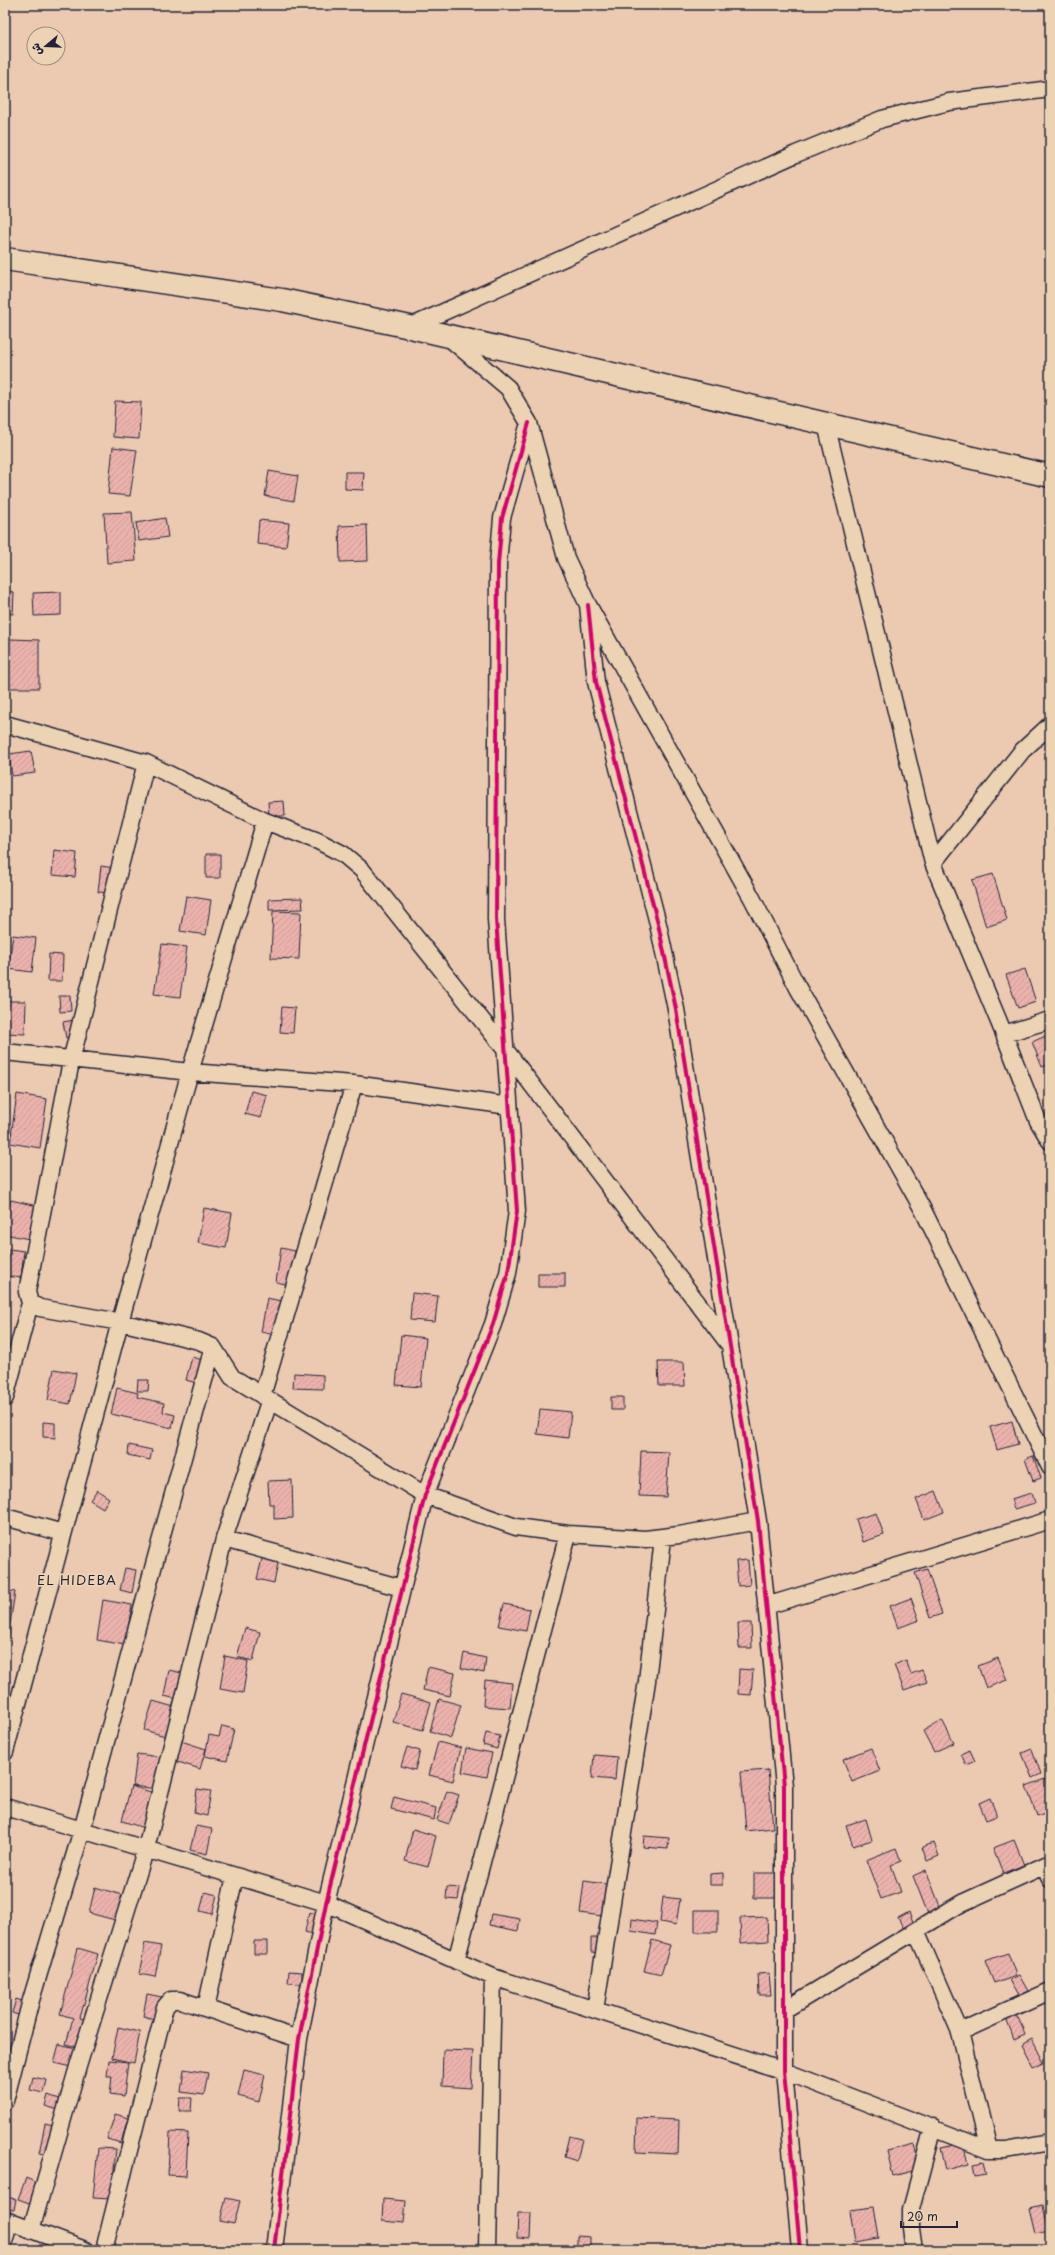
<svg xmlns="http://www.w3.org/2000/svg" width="1055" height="2255" viewBox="0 0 1055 2255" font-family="'Playpen Sans','Playpen Sans Arabic',sans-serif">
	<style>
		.building { fill: url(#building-hatch); stroke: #22223b }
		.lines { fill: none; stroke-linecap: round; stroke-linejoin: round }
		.street-casing { stroke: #22223b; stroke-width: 19 }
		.secondary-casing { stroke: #22223b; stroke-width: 25 }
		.street { stroke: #ebd3b3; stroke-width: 16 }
		.secondary { stroke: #ebd3b3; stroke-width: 22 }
		.cycleway-casing { stroke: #ebd3b3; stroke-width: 6 }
		.cycleway { stroke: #d6006c; stroke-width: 4 }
		.labels { text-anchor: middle; stroke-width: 3.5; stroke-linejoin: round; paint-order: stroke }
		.quarter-label { font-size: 13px; letter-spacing: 1px; fill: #22223b; stroke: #ebd3b3 }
	</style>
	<defs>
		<pattern id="building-hatch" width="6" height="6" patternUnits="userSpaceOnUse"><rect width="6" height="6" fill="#ecb2ac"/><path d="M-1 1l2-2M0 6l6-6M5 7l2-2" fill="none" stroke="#ca9995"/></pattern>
	</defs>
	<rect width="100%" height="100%" fill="#eccab2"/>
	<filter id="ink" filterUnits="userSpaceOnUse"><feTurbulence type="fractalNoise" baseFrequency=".025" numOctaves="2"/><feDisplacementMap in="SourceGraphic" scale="8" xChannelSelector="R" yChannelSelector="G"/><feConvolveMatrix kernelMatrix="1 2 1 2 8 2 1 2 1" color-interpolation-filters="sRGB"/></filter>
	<g filter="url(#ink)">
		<path class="building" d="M115 401 141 402 139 439 113 437Z
			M113 447 137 450 130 496 108 494Z
			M269 471 298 476 294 501 265 496Z
			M345 472H364L363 490 345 489Z
			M132 512 136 561 107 563 104 513Z
			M165 518 168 537 139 541 136 523Z
			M259 520 289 523 286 547 257 544Z
			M367 525 368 561 340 562 339 526Z
			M5 591 14 592 13 614 5 613Z
			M61 592V615L34 616 33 593Z
			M10 639 39 640V688H9Z
			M31 751 35 773 12 776 9 754Z
			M284 801 285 816H269L268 802Z
			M54 850 77 853 75 877 52 875Z
			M206 854H220V878H206Z
			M101 866 114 868 111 893 98 892Z
			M993 874 1007 920 986 927 972 880Z
			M186 896 211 900 206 935 180 931Z
			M302 898 303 909 269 910V899Z
			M273 911 301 912 299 959 271 958Z
			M13 935 36 938 32 972 8 969Z
			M162 944 187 947 180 997 154 994Z
			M49 954 63 955 62 981H48Z
			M1025 969 1036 1002 1018 1008 1006 975Z
			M59 996H70L71 1011 60 1012Z
			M5 1001H26L25 1034 5 1033Z
			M282 1007 295 1008 293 1033 280 1032Z
			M74 1020 77 1036 66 1038 63 1022Z
			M1050 1034V1064L1042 1067 1032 1042Z
			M251 1091 267 1095 261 1118 245 1114Z
			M17 1094 47 1099 40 1148 10 1143Z
			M11 1200 37 1206 29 1239 5 1234V1224Z
			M204 1208 232 1213 226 1248 198 1243Z
			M281 1248 295 1251 290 1285 276 1282Z
			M9 1249 24 1251 21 1278 7 1276Z
			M538 1273H565V1287H538Z
			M412 1293 438 1296 435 1322 410 1320Z
			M267 1298 281 1301 275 1335 261 1332Z
			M401 1335 426 1338 421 1387 396 1385Z
			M192 1357 206 1361 200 1384 186 1380Z
			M658 1362H684L685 1386H659Z
			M54 1369 76 1373 70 1404 48 1400Z
			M294 1373 323 1375V1389L293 1388Z
			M138 1380H149L148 1391H137Z
			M117 1388 138 1393 137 1397 164 1403 163 1412 175 1415 172 1428 111 1414Z
			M611 1397H623V1410H611Z
			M540 1409 571 1412 568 1438 537 1434Z
			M1012 1421 1018 1444 997 1450 990 1427Z
			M43 1422 55 1423V1438L43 1437Z
			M129 1445 152 1450 150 1460 128 1455Z
			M641 1451 669 1452 666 1497 639 1496Z
			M1033 1456 1041 1478 1033 1481 1025 1459Z
			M292 1480 293 1518 274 1519V1504H269L268 1481Z
			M97 1490 109 1498 103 1508 90 1500Z
			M936 1491 944 1512 924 1520 916 1499Z
			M1032 1493 1035 1503 1014 1509 1011 1499Z
			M876 1513 884 1535 863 1542 856 1519Z
			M5 1550 9 1551 5 1570Z
			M263 1555 279 1559 274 1583 257 1579Z
			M748 1560 750 1585 738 1586 736 1561Z
			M125 1568 136 1570 132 1593 120 1590Z
			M927 1569 942 1614 930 1618 915 1573Z
			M5 1590 15 1592 8 1637H5Z
			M911 1598 919 1620 898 1628 890 1606Z
			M103 1600 132 1605 125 1645 97 1640Z
			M504 1604 530 1609 526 1631 499 1626Z
			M738 1623H751L752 1648H739Z
			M245 1628 260 1632 253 1661 237 1657Z
			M464 1653 486 1658 484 1673 461 1668Z
			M225 1656 248 1661 243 1693 220 1689Z
			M998 1658 1007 1680 986 1688 978 1666Z
			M906 1660 911 1674 922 1670 927 1682 904 1690 894 1665Z
			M428 1667 455 1673 450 1696 423 1690Z
			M739 1669 753 1670 751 1695 738 1694Z
			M169 1670 182 1673 177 1699 164 1696Z
			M485 1680 512 1683 510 1708 483 1706Z
			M401 1694 431 1702 423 1730 393 1722Z
			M439 1699 461 1705 451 1738 430 1731Z
			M153 1701 174 1707 165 1736 144 1730Z
			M942 1720 954 1743 934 1752 923 1731Z
			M222 1726 234 1729 227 1761 205 1756 209 1735 219 1737Z
			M486 1733 500 1736 497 1749 483 1745Z
			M181 1741 206 1749 200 1769 175 1761Z
			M438 1742 461 1748 453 1781 429 1775Z
			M407 1747 420 1751 415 1770 401 1766Z
			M466 1748 492 1753 487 1777 462 1772Z
			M871 1748 880 1771 852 1782 843 1759Z
			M1032 1749 1041 1774 1032 1778 1022 1753Z
			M970 1750 975 1761 966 1765 961 1754Z
			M137 1754 161 1757 157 1789 133 1786Z
			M594 1755 617 1757 615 1780 592 1778Z
			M768 1770 773 1828 746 1831 741 1772Z
			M1045 1779 1050 1793V1811L1037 1816 1026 1786Z
			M131 1786 154 1793 144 1828 122 1821Z
			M197 1789 211 1791 207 1816 194 1813Z
			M447 1791 459 1795 449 1824 437 1820Z
			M394 1797 436 1808 434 1820 391 1809Z
			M990 1798 997 1816 986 1820 979 1803Z
			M866 1819 872 1840 853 1846 846 1825Z
			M196 1826 212 1829 207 1854 190 1850Z
			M413 1829 436 1836 428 1867 405 1861Z
			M644 1836 669 1838 668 1849 643 1847Z
			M1014 1840 1024 1865 1003 1873 993 1848Z
			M934 1843 939 1856 927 1861 922 1847Z
			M896 1848 901 1861 891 1865 901 1892 881 1899 866 1860Z
			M926 1870 941 1909 928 1914 913 1876Z
			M723 1873V1885H710V1874Z
			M754 1873H782V1898H754Z
			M584 1881 606 1884 602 1916 580 1913Z
			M95 1887 122 1895 115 1920 89 1913Z
			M447 1887 460 1888 458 1900 446 1899Z
			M205 1892 217 1895 212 1914 200 1911Z
			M663 1897 680 1899 676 1925 660 1922Z
			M695 1910H718V1932H695Z
			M309 1912 321 1915 316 1935 305 1932Z
			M909 1912 914 1924 904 1929 898 1918Z
			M491 1914 520 1919 518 1931 489 1925Z
			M767 1917 768 1941 741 1943 740 1918Z
			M632 1919 657 1923 655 1935 631 1931Z
			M591 1938H601L600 1953 591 1952Z
			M652 1940 670 1945 661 1975 644 1971Z
			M254 1941H267V1954H254Z
			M145 1943 161 1946 155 1977 139 1974Z
			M78 1948 98 1954 80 2018 88 2020 80 2048 66 2044 73 2018 60 2014Z
			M1008 1953 1016 1975 994 1983 985 1961Z
			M289 1971 302 1972V1984L288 1983Z
			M769 1973 771 1995H759L758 1974Z
			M1019 1975 1028 1991 1018 1996 1009 1980Z
			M147 1994 162 1997 157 2020 143 2016Z
			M16 1999 28 2003 24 2017 12 2013Z
			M1016 2012 1025 2035 1014 2040 1005 2016Z
			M118 2027 140 2032 134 2063 112 2058Z
			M1032 2039 1044 2063 1033 2068 1021 2045Z
			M59 2044 80 2049 75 2068 54 2063Z
			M443 2050 473 2051 471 2088 442 2086Z
			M5 2054 9 2056 5 2073Z
			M109 2060 128 2062 124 2096 110 2094 112 2076H107Z
			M184 2069 208 2073 204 2095 181 2092Z
			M244 2070 265 2075 259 2102 238 2096Z
			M33 2077 47 2080 44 2093 30 2090Z
			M48 2095 65 2101 62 2111 45 2106Z
			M180 2098H192L191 2111H179Z
			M115 2114 128 2118 121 2143 107 2139Z
			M637 2118 679 2120 678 2154 636 2152Z
			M45 2124 57 2127 50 2155 39 2153Z
			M170 2132 188 2133 186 2176 168 2175Z
			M569 2136 582 2139 577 2161 564 2157Z
			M963 2143 968 2164 945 2170 940 2148Z
			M914 2144 920 2169 893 2176 887 2151Z
			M98 2148 116 2149 111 2199 93 2198Z
			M984 2162 987 2174 975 2176 973 2164Z
			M26 2178 39 2184 32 2204 18 2199Z
			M5 2197 16 2199 14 2210 5 2209Z
			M226 2198 240 2201 234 2224 220 2221Z
			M383 2199 406 2201 404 2223 382 2221Z
			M1042 2205 1048 2230 1036 2233 1030 2208Z
			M874 2207 879 2238 855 2242 850 2210Z
			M518 2213H531L530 2239 517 2238Z
			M577 2236 590 2237V2249L577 2248Z
			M213 2245 229 2246V2250H213Z"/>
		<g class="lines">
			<g class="street-casing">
				<path id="street" d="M410 327 796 154 882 119 949 102 1050 89
					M448 337 508 388 529 423 566 558 588 605 752 898 798 988 922 1208 1050 1467
					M826 424 933 863 1004 1034 1038 1121 1050 1141
					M588 605 596 682 658 924 676 1009 758 1521 784 1786V2071L800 2250
					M5 724 146 763 265 821 318 841 343 854 362 870 504 1048 728 1343
					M933 863 1022 751 1050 725
					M1004 1034 1050 1020
					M5 1052 190 1072 354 1084 509 1106
					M30 1303 40 1308 120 1322 199 1341 213 1347 232 1377 425 1495 516 1527 568 1534 645 1539 679 1535 758 1521
					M262 1396 354 1084
					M5 1398 30 1303 27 1292 71 1061 146 763
					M5 1517 63 1533
					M224 1539 402 1588
					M766 1606 1050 1520
					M5 1752 120 1322 190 1072 265 821
					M5 1807 326 1903 493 1977 784 2071 989 2150H1006L1050 2142
					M1044 1866 1050 1879
					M916 1931 960 2032 989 2150
					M456 1961 568 1534
					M206 2008 235 1876
					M595 2010 647 1681 663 1538
					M784 2010 962 1903 1050 1863
					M960 2032 1050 1991
					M5 2101 31 2000 82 1830 213 1347
					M5 2220 85 2250
					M31 2230 79 2063 146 1848 224 1539 269 1402
					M5 2239 9 2221
					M104 2250 165 2007 171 2000H180L299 2039
					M274 2250 299 2039 326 1903 425 1495 493 1324 508 1273 517 1211 496 919 498 564 502 518 529 423
					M487 2250 493 1977
					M914 2250 911 2229V2209L933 2127"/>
			</g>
			<g class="secondary-casing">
				<path id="secondary" d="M5 259 282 300 410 327 1050 476"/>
			</g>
			<use href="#street" class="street"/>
			<use href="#secondary" class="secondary"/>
			<g class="cycleway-casing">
				<path id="cycleway" d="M588 605 596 682 658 924 676 1009 758 1521 784 1786V2071L800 2250
					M274 2250 299 2039 326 1903 425 1495 493 1324 508 1273 517 1211 496 919 498 564 502 518 529 423"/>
			</g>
			<use href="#cycleway" class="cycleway"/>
		</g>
	</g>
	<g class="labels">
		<g class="quarter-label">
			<text x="77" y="1585">EL HIDEBA</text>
		</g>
	</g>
	<rect width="1055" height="2255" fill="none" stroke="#ebd3b3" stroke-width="20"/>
	<rect x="10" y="10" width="1035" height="2235" fill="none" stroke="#22223b" stroke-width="1.5" filter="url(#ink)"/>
	<g transform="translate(46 46) rotate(251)"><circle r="19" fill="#ebd3b3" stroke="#9b8c83"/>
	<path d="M0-3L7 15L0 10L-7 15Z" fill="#22223b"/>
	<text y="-6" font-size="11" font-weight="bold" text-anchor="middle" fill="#22223b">ش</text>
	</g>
	<path d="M901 2221v6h56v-6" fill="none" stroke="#22223b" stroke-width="2"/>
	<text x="907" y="2221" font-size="12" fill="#22223b" stroke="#ebd3b3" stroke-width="3" paint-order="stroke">20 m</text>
</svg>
